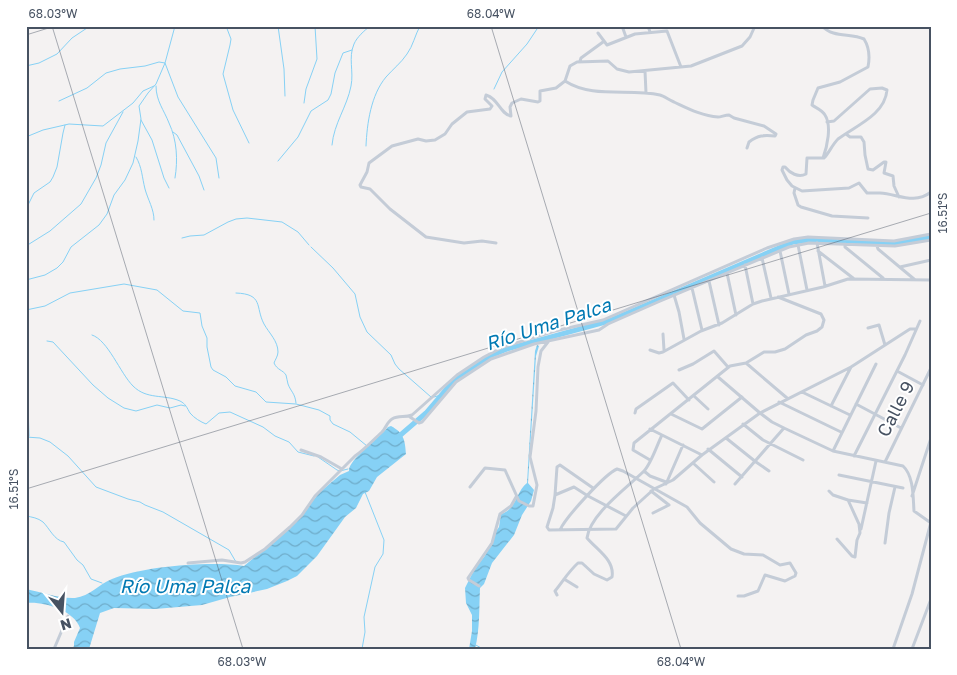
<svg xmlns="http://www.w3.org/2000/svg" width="957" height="675" viewBox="0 0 957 675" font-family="'Golos Text',sans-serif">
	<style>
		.water { fill: url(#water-waves) }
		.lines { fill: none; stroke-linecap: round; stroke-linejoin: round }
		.stream { stroke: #86d1f5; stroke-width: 1 }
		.river { stroke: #86d1f5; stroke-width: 5 }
		.minor { stroke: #c4ccd7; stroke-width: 3 }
		.ticks { fill: none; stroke: #475262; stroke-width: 1; stroke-opacity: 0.45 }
		.labels { text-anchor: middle; stroke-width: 4; stroke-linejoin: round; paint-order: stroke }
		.street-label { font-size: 18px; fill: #475262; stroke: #fff }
		.water-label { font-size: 19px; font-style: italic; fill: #0179b3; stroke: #fff }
		.neatline { fill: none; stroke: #475262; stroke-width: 2 }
		.ticks-label { font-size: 12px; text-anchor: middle; fill: #475262 }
	</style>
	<defs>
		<pattern id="water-waves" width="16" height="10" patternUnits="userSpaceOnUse" patternTransform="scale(1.25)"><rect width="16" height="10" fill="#86d1f5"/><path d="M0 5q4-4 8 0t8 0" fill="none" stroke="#6facca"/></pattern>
	</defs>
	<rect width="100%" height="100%" fill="#f4f2f2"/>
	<path class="water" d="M537 345 539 346 536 356 528 483 534 490 531 501 522 515 514 535 492 563 484 584 480 588C479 609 480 628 475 649H469L472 631V615L466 603 465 588 475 568 484 557 493 542 494 534 499 527 501 514C517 509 516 491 527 483L535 351Z
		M391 426C404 433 405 440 406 454L377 477 369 491 363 494 356 508 345 517 317 556 297 576 287 581 267 589 230 597 202 605 155 609 114 608 100 613 89 649H72L74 646V642L80 628C74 610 43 601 26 603V589C40 592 61 599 75 598 90 596 99 584 112 579 144 566 211 561 244 566L290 528 320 492 340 475 349 471C348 460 380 437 388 427Z"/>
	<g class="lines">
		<path class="stream" d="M226 26 231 39 230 45 223 74 233 110 249 143
			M278 26 284 69 285 96
			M26 66 39 63 57 54 72 38 90 26
			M156 86C156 101 164 110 169 123 177 140 178 160 175 178
			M494 89 502 72 527 44 539 26
			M59 101 87 88 106 73 120 69 145 66 159 62 165 63 178 97 216 158 219 178
			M304 103 306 89 317 59 315 26
			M141 120 152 140 164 178 169 188
			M173 132 177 135 199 176 204 190
			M26 137 43 130 69 124 103 126 133 103 143 91 154 86
			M332 145C334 123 347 107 351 86 354 71 348 58 354 44 357 37 364 31 370 26
			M366 146C367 123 371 95 386 77 393 69 401 63 407 54 413 46 415 35 420 26
			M136 157C142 167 142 177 145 189 148 200 154 209 154 220
			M278 161 298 137 311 111 328 100 331 94 335 73 343 53 352 50
			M26 209 34 193 50 182 53 177 57 167 63 133 65 125
			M182 238 190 236 204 235 228 222 236 219 247 218 282 222 298 232 309 245
			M26 246 50 231 81 204 96 178 101 165 106 143 123 112
			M311 247 333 268 355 294 360 317 367 332 391 355 395 364 399 369 431 397
			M26 280 45 275 57 268 63 262 71 247 99 225 107 214 114 195 125 180 133 163 138 141 141 119 139 106 148 93 156 84 165 63 175 26
			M236 293C264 294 255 307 264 324 269 333 278 341 278 352 278 356 275 360 274 363 277 370 283 370 286 375 287 378 287 381 288 384 291 392 295 393 296 403
			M26 310 45 306 70 293 124 284 157 290 183 311 200 313 202 326 207 338V347L211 367 213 370 226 377 235 386 256 392 266 402 296 404 319 410 330 416V420L333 424 350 432 367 446
			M92 335C108 340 120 373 133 386 147 400 164 394 180 401 186 404 187 408 190 413 194 418 201 422 206 424L219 413 230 412 263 427 275 436 289 442 298 452 314 456
			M47 341 53 342 93 385 108 398 124 408 136 411 157 405 170 408 181 405 185 406
			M434 397 441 395
			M26 405 28 406 29 436
			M26 437 40 438 50 442 68 456 96 487 128 499 140 502 145 505 163 512 229 550 236 562
			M318 457 337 470 340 471 348 469
			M26 516C32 517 38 518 43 522 50 529 54 540 64 542L77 560 83 565 91 579 102 583
			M474 644 483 649
			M362 649 365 632 364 617 375 567 383 554 384 540 365 492"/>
		<path class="river" d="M397 438 426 413 455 379 490 356 507 349 609 321 793 242 810 240 895 243 931 237"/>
		<path class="minor" d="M622 26 626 37
			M648 26 650 32
			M822 26C833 38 850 33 864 39 869 47 870 57 868 67L840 82 818 88 813 100 812 105C816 108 822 110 825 115 832 126 827 147 823 158H807L806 174C798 178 790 173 785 167H783L782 170 787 180 792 186 802 191 849 188 859 183 867 193C872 193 875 193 880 193 898 194 914 205 931 192
			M598 33 607 45 635 34 667 31 681 67
			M580 61 581 58 603 42
			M645 71 646 93
			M565 81C593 99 629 88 660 95 664 96 669 100 674 102 687 108 702 116 718 117 721 117 725 115 729 115L734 118 764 126 776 134 775 136C764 135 758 135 749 142L747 148
			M846 134 850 137H861L864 142 865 155 868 169 873 170 884 162H886L884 173 893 176 894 186 899 197
			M824 158C829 153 832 145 838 139 855 126 885 115 887 90L882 88 870 89 834 121 827 122
			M795 188 794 193 798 205 801 207 832 216 868 218
			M496 243 482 241 464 243 426 237 390 209 370 189 361 187 360 185 367 172 369 163 392 146 418 139 426 141 435 140 445 134 452 124 467 112 490 109 492 106 485 99 486 95C498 98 500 114 511 116L510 107 512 103 521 99 538 102 540 101V91L556 88 565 81 570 66 577 62 608 61 617 69 629 72 691 66 742 46 750 37 755 26
			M817 243 825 286
			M845 244V247L883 278
			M798 245 807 290
			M877 246 878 249 914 279
			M780 251 789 294
			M818 251 853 278
			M762 258 771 298
			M745 265 753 304
			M900 267 931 260
			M727 273 736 315
			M709 281 719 325
			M692 288 702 330
			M674 295 679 312 684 339
			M868 328 879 325 885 345
			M663 334 664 350
			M650 350 659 353 663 352 701 331 722 323 753 304 762 301 823 287 848 279 931 280
			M746 363 764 352H775L785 349 806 335 817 331 822 327 824 320 821 314 778 297
			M679 370 693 364 714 351 728 367
			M897 371 923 385
			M718 377 760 413 772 422 784 428 833 451 903 466C914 476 913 498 914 511L931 523
			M802 392 850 415
			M694 396 708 409
			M779 402 841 432
			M856 404 901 428
			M831 406 851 367
			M635 413 636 409 673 383 689 400
			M671 414 702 429 742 397
			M410 417 419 423 422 422 456 382 491 359 534 344 599 330 608 324 658 302 789 247 809 243 895 246 931 240
			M743 424 763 440 803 460
			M650 429 702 455
			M726 438 756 462 769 471
			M708 449 742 477
			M301 450 321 457 342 469
			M833 451 876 364
			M854 456 905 355 920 321
			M650 460 633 450 634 443 730 366 746 363 787 398
			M885 462 931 368
			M693 463 714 482
			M644 471 650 476 666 482
			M839 475 903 488
			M666 484 683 445
			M735 484 784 428
			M470 487 485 468 505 470 519 501 529 506H533L537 485 530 457 536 411 538 367 541 351 548 342
			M651 491 669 505 653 513
			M829 491 833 495 848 500 859 524 860 533 857 540 855 557 852 556 837 539
			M555 495 557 467 560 465 593 488
			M912 496 931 438
			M848 500 867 503
			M626 516 588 496 574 487 555 495 553 508 547 527 549 530 616 529 633 508 654 489 673 480 702 455 760 413 851 367 910 329H916
			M861 529 876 461
			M560 530C565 518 605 474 617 469L623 471 687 507 700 523 731 549 744 554 763 555 780 565 790 563 796 573 795 576 785 581 765 575 758 591 744 596H738
			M885 543 889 513 895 487
			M188 563 222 560 241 563 245 562 265 549 290 527 302 515 315 496 355 456C365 449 373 440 382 432 386 428 387 422 392 419 399 415 405 418 412 415L457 375 484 357 503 347 555 331 603 320 767 248 794 239 808 237 894 241 931 234
			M564 579 577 587
			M479 586 469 580 468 578 492 543 500 514 511 506 516 497
			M557 595 555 591C563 581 569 571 578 563H582L594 574 607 580 612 577C615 560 597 550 587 538 590 514 627 488 644 471 651 464 657 445 662 435
			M54 649 68 616
			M893 649 912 594 931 522
			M912 649 931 599"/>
	</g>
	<path class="ticks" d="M52 26 243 649M491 26 681 649M929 26 931 33M26 35 55 26M26 489 931 213"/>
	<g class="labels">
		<g class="street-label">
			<text transform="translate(896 409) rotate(-63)" y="6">Calle 9</text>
		</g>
		<g class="water-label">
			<text transform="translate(548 324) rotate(-18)" y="7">Río Uma Palca</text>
			<text x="185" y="593">Río Uma Palca</text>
		</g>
	</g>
	<rect width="957" height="675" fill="none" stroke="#ffffff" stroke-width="55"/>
	<g transform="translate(62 612) rotate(163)" stroke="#ffffff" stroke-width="4" paint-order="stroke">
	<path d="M0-4L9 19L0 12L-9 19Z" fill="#475262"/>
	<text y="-8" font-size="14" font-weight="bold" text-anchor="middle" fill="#475262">N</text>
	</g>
	<rect x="28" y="28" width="902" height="620" class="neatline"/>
	<g class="ticks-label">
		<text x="53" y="18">68.03°W</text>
		<text x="491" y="18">68.04°W</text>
		<text transform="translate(943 213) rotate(-90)" y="4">16.51°S</text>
		<text transform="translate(14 489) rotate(-90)" y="4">16.51°S</text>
		<text x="242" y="666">68.03°W</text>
		<text x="681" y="666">68.04°W</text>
	</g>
</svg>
